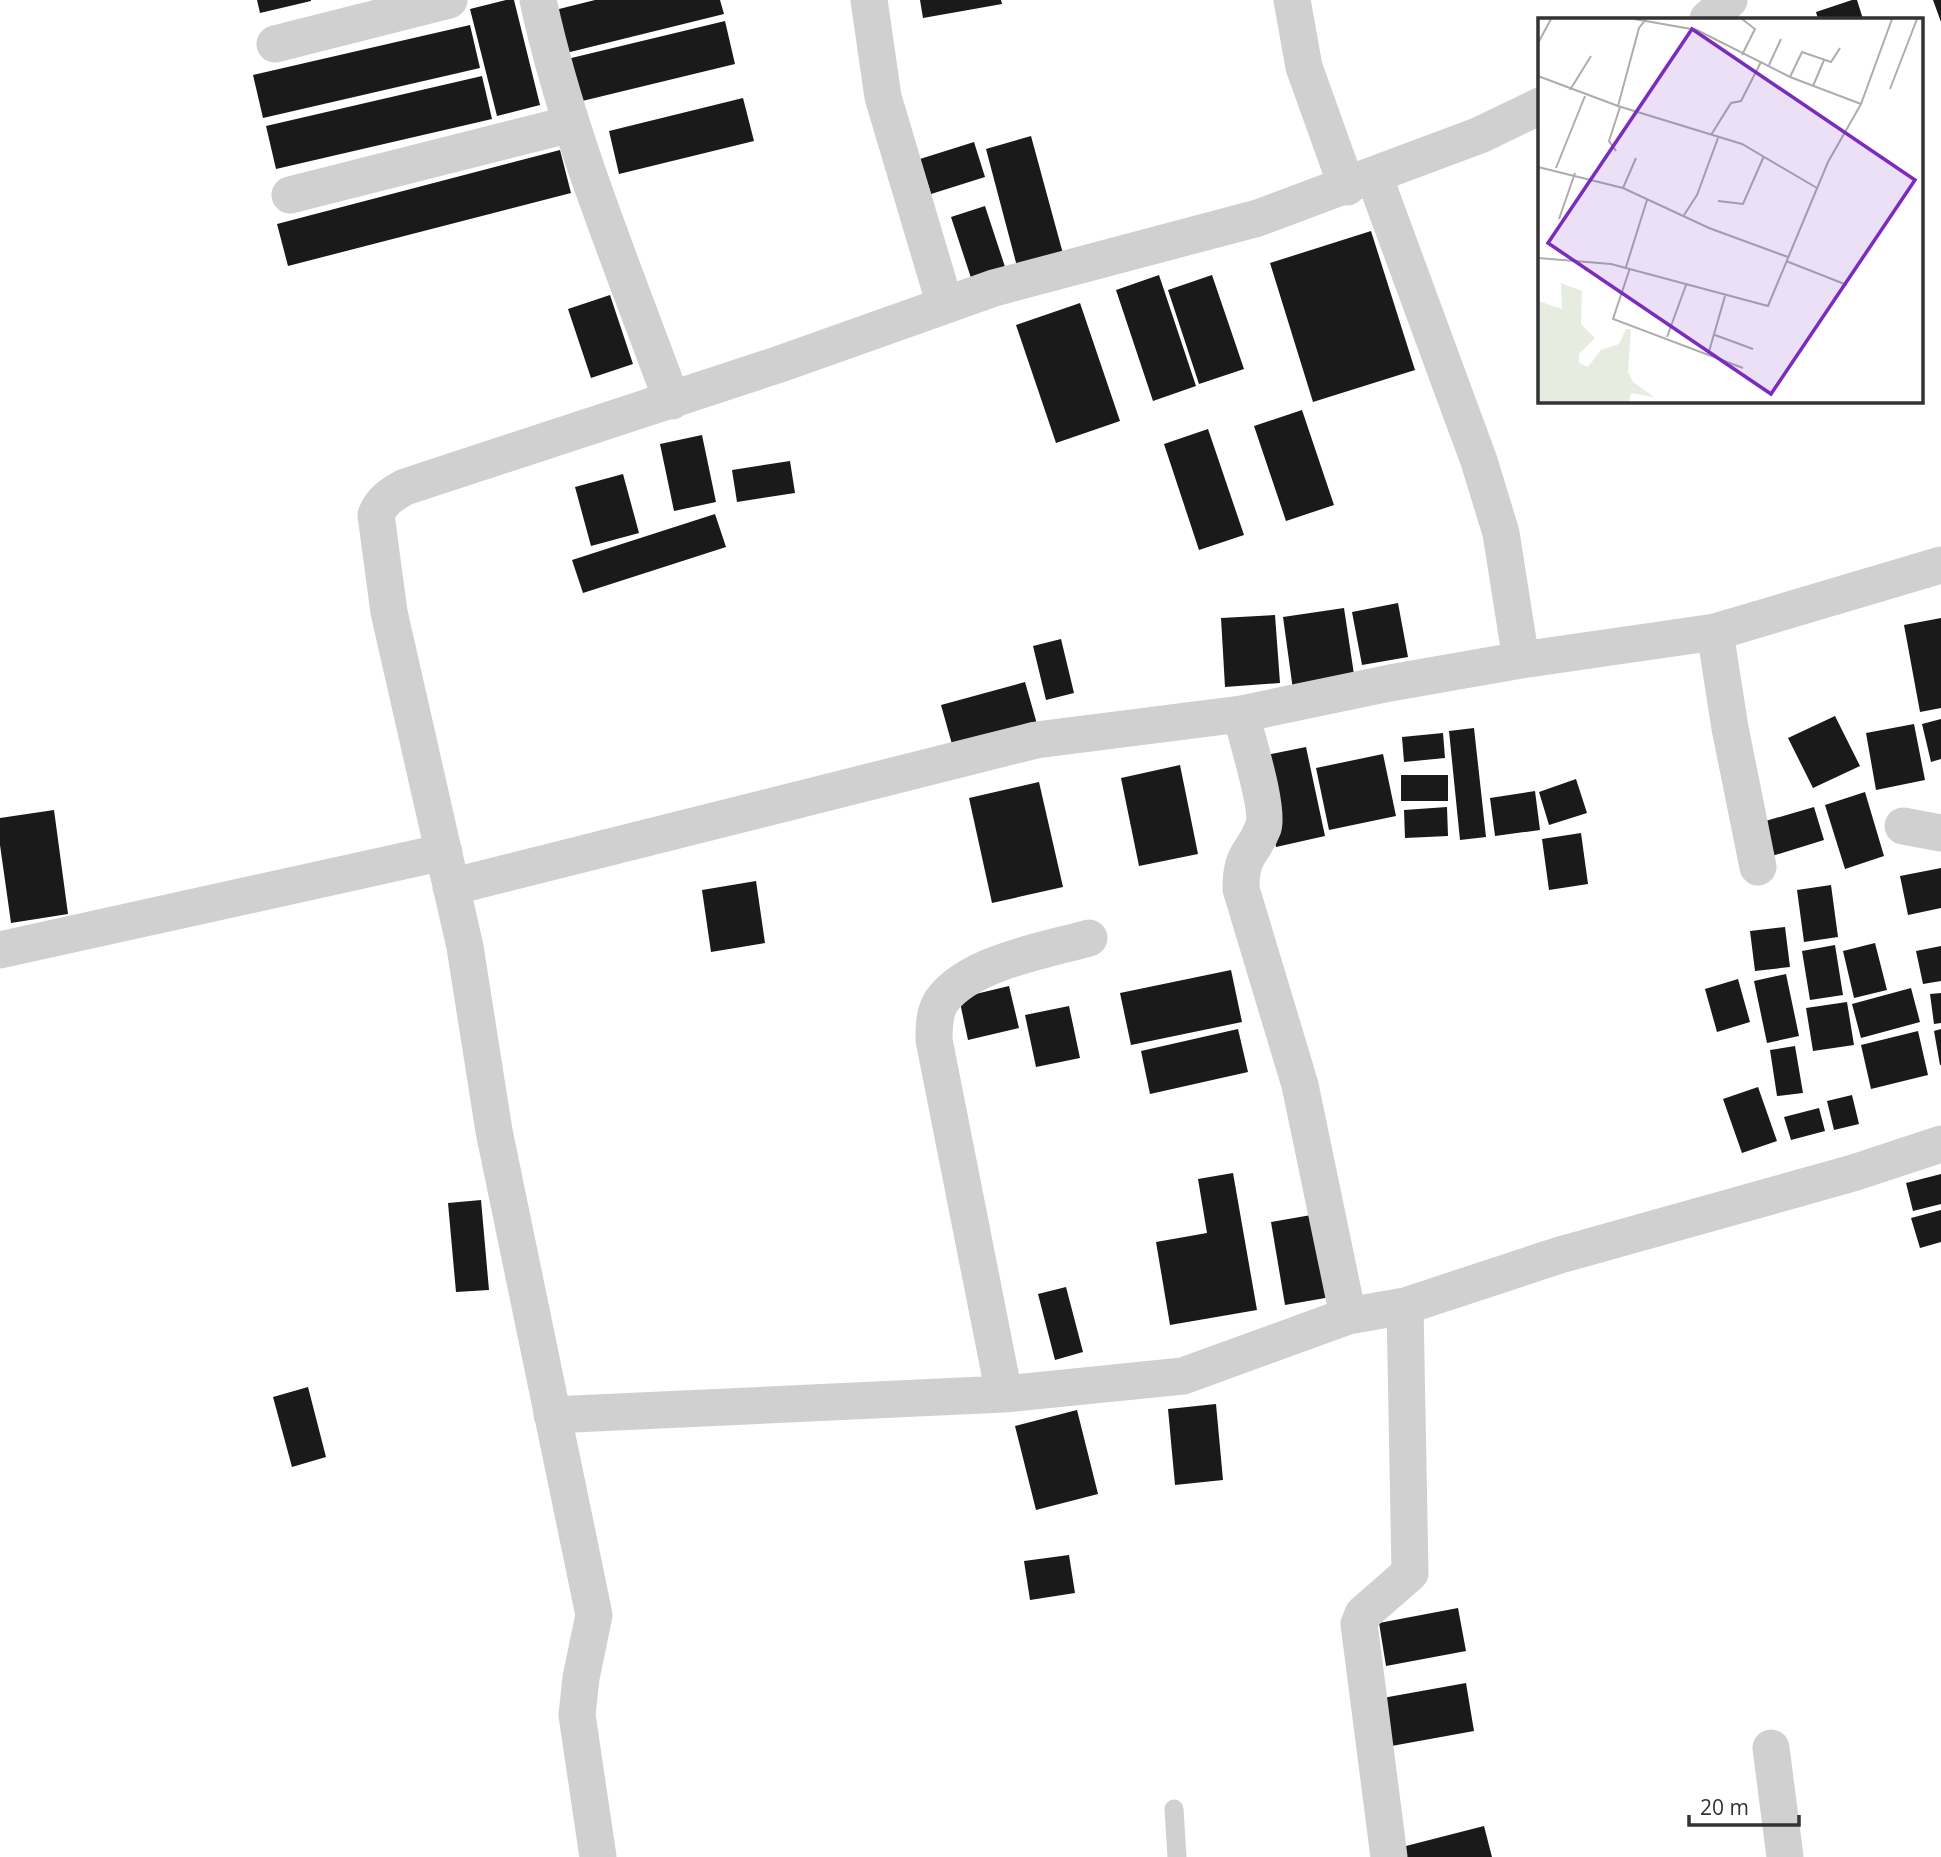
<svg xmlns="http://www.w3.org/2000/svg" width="1941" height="1857" viewBox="0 0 1941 1857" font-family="'Open Sans',sans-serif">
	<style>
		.building { fill: #1a1a1a }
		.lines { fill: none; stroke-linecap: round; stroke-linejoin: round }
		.lane { stroke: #d0d0d0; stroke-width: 19 }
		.street { stroke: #d0d0d0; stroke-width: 37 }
		.inset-road { fill: none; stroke: #adadad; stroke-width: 2 }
		.view { fill: #7b2cbf; fill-opacity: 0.15; stroke: #7b2cbf; stroke-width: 3.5 }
		.inset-edge { fill: none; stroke: #333; stroke-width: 3.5 }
	</style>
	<rect width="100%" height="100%" fill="#fff"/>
	<path class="building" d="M257 0H311V1L260 13Z
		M506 0H514L540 105 497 116 470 9Z
		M595 0H720L724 14 562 54 551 11Z
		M920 0H1001L1002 4 923 18Z
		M1852 0H1857L1863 19H1818L1816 12Z
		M1933 0H1941V22Z
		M725 21 735 64 574 103 563 60Z
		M470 25 480 68 263 118 253 75Z
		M482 76 492 119 276 169 266 126Z
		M743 98 754 141 619 174 609 131Z
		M1031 136 1065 261 1019 274 986 149Z
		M974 142 985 177 931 194 920 159Z
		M560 150 571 193 288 266 277 224Z
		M985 206 1008 276 974 287 951 217Z
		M1371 231 1415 370 1313 402 1270 263Z
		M1159 275 1196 386 1153 401 1116 290Z
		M1212 275 1244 369 1199 384 1168 290Z
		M610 295 633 364 591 378 568 309Z
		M1080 303 1120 421 1056 443 1016 325Z
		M1302 410 1334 505 1286 521 1254 426Z
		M1208 429 1244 535 1199 550 1164 444Z
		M702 435 716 502 674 511 660 444Z
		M790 461 795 493 737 502 732 470Z
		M623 474 639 533 591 546 575 487Z
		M715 514 726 547 583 593 572 560Z
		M1398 603 1408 657 1362 665 1352 612Z
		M1344 608 1355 681 1293 690 1283 617Z
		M1275 615 1280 683 1225 687 1221 618Z
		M1941 618V708L1920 712 1904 625Z
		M1061 639 1074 693 1046 700 1033 646Z
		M1025 682 1039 731 955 755 941 705Z
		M1835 716 1860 766 1813 788 1788 738Z
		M1941 719V759L1931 762 1922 724Z
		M1914 724 1925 780 1876 790 1866 733Z
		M1474 728 1486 837 1460 840 1449 731Z
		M1443 733 1445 758 1404 762 1402 737Z
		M1306 747 1325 836 1276 847 1257 757Z
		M1383 754 1396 816 1329 830 1316 768Z
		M1180 765 1198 854 1139 866 1121 778Z
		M1401 775H1448V801H1401Z
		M1576 779 1587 813 1549 825 1539 792Z
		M1039 782 1063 887 992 903 969 798Z
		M1535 791 1540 830 1495 836 1490 798Z
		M1865 792 1884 856 1845 869 1825 805Z
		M1447 807 1448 836 1405 838 1404 810Z
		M1814 807 1824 840 1772 856 1762 822Z
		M54 810 68 914 11 923 0 845V818Z
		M1581 833 1588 884 1549 890 1542 839Z
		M1941 868V908L1908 915 1900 876Z
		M756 881 765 943 711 952 702 890Z
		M1831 885 1838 937 1804 942 1797 890Z
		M1785 927 1790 967 1755 971 1750 931Z
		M1875 943 1887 990 1854 998 1843 951Z
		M1835 945 1843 995 1810 1000 1802 951Z
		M1941 946V981L1923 984 1916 951Z
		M1231 970 1242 1022 1131 1045 1120 993Z
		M1786 974 1799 1036 1767 1043 1754 981Z
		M1738 979 1750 1022 1717 1032 1705 989Z
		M1009 986 1019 1028 968 1040 959 998Z
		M1911 988 1920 1022 1861 1038 1852 1004Z
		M1941 993V1023L1934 1024 1930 994Z
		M1847 1002 1854 1045 1813 1051 1806 1008Z
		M1069 1006 1080 1058 1036 1067 1025 1015Z
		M1238 1029 1248 1072 1150 1094 1141 1051Z
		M1941 1029V1065H1940L1934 1031Z
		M1918 1031 1928 1075 1871 1089 1861 1045Z
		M1795 1046 1803 1093 1777 1096 1770 1050Z
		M1758 1087 1777 1141 1742 1153 1723 1099Z
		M1852 1095 1859 1124 1834 1130 1827 1101Z
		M1819 1108 1825 1131 1791 1140 1784 1117Z
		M1233 1173 1257 1310 1170 1325 1156 1242 1207 1233 1198 1179Z
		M1941 1174V1204L1913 1211 1906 1183Z
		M481 1200 489 1290 456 1292 448 1203Z
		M1941 1210V1242L1920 1248 1911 1218Z
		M1317 1214 1331 1297 1285 1305 1271 1222Z
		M1066 1287 1083 1352 1055 1360 1038 1294Z
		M308 1387 326 1457 292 1467 273 1397Z
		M1216 1404 1223 1480 1175 1485 1168 1409Z
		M1077 1410 1098 1494 1036 1510 1015 1426Z
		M1069 1555 1075 1593 1030 1600 1024 1561Z
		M1458 1608 1466 1651 1386 1666 1379 1623Z
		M1466 1683 1474 1731 1386 1747 1377 1699Z
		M1484 1826 1492 1857H1404L1402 1847Z"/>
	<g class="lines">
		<path class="lane" d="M1174 1809 1177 1857"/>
		<path class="street" d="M538 0C568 138 624 269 672 401
			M869 0 883 97 945 305
			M1292 0 1304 67 1347 187
			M1708 19 1729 0
			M275 44 449 0
			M1374 176 1479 461 1501 533 1521 660
			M290 195 571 124
			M1715 632 1730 728 1758 867
			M1241 714C1246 735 1270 811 1263 828 1252 856 1241 852 1241 889L1300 1085 1348 1316
			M1903 826 1941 833
			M451 887 1036 740 1241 714 1390 683 1521 660 1715 632 1941 565
			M0 950 444 852
			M1004 1394 934 1040C934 1028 934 1013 941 1002 967 963 1046 950 1089 938
			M552 1415 1004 1394 1183 1376 1348 1316 1405 1306 1560 1255 1853 1173 1941 1144
			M1771 1748 1785 1857
			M598 1857 577 1715 581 1678 594 1615 494 1131 465 947 389 612 376 515C381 501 392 494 405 487L780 364 994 288 1258 218 1480 135 1540 106
			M1389 1857 1359 1624 1363 1614 1410 1573 1405 1306"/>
	</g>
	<g transform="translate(1538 18)">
		<rect width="385" height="385" fill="#fff"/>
		<path d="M23 265 44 273 43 306 57 320 41 336V345L50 349 63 332 81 326 88 311H93L90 354 95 364 116 379 93 375 91 384H0V283L24 291Z" fill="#e6ecdf"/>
		<path class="inset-road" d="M96 1 159 12 252 59 323 86M108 1 101 10 80 88 204 126 279 170M204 1 217 11 204 37M0 25 13 1M231 47 243 21M0 58 80 88M252 59 264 34 293 44 302 30M275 68 286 42M352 71 379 1M32 72 53 38M173 117 193 85 203 83 223 44M78 133 71 123 82 89M0 149 85 170 171 210 250 239M18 150 47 78M85 170 98 140M180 183 205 186 226 138M146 197 159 177 180 120M21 201 37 155M0 240 73 246 230 288 290 144 323 86 354 1M248 243 309 267M88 249 109 182M92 250 75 301 205 350M177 317 215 331M129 319 148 267M170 337 187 278"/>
		<path class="view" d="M154 11 377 162 233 376 10 225Z"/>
		<rect width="385" height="385" class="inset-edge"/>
	</g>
	<path d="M1689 1815v10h110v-10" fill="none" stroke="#333333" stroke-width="3.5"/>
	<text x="1700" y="1815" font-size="21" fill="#333333" stroke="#ffffff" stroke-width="5" paint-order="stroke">20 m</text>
</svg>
